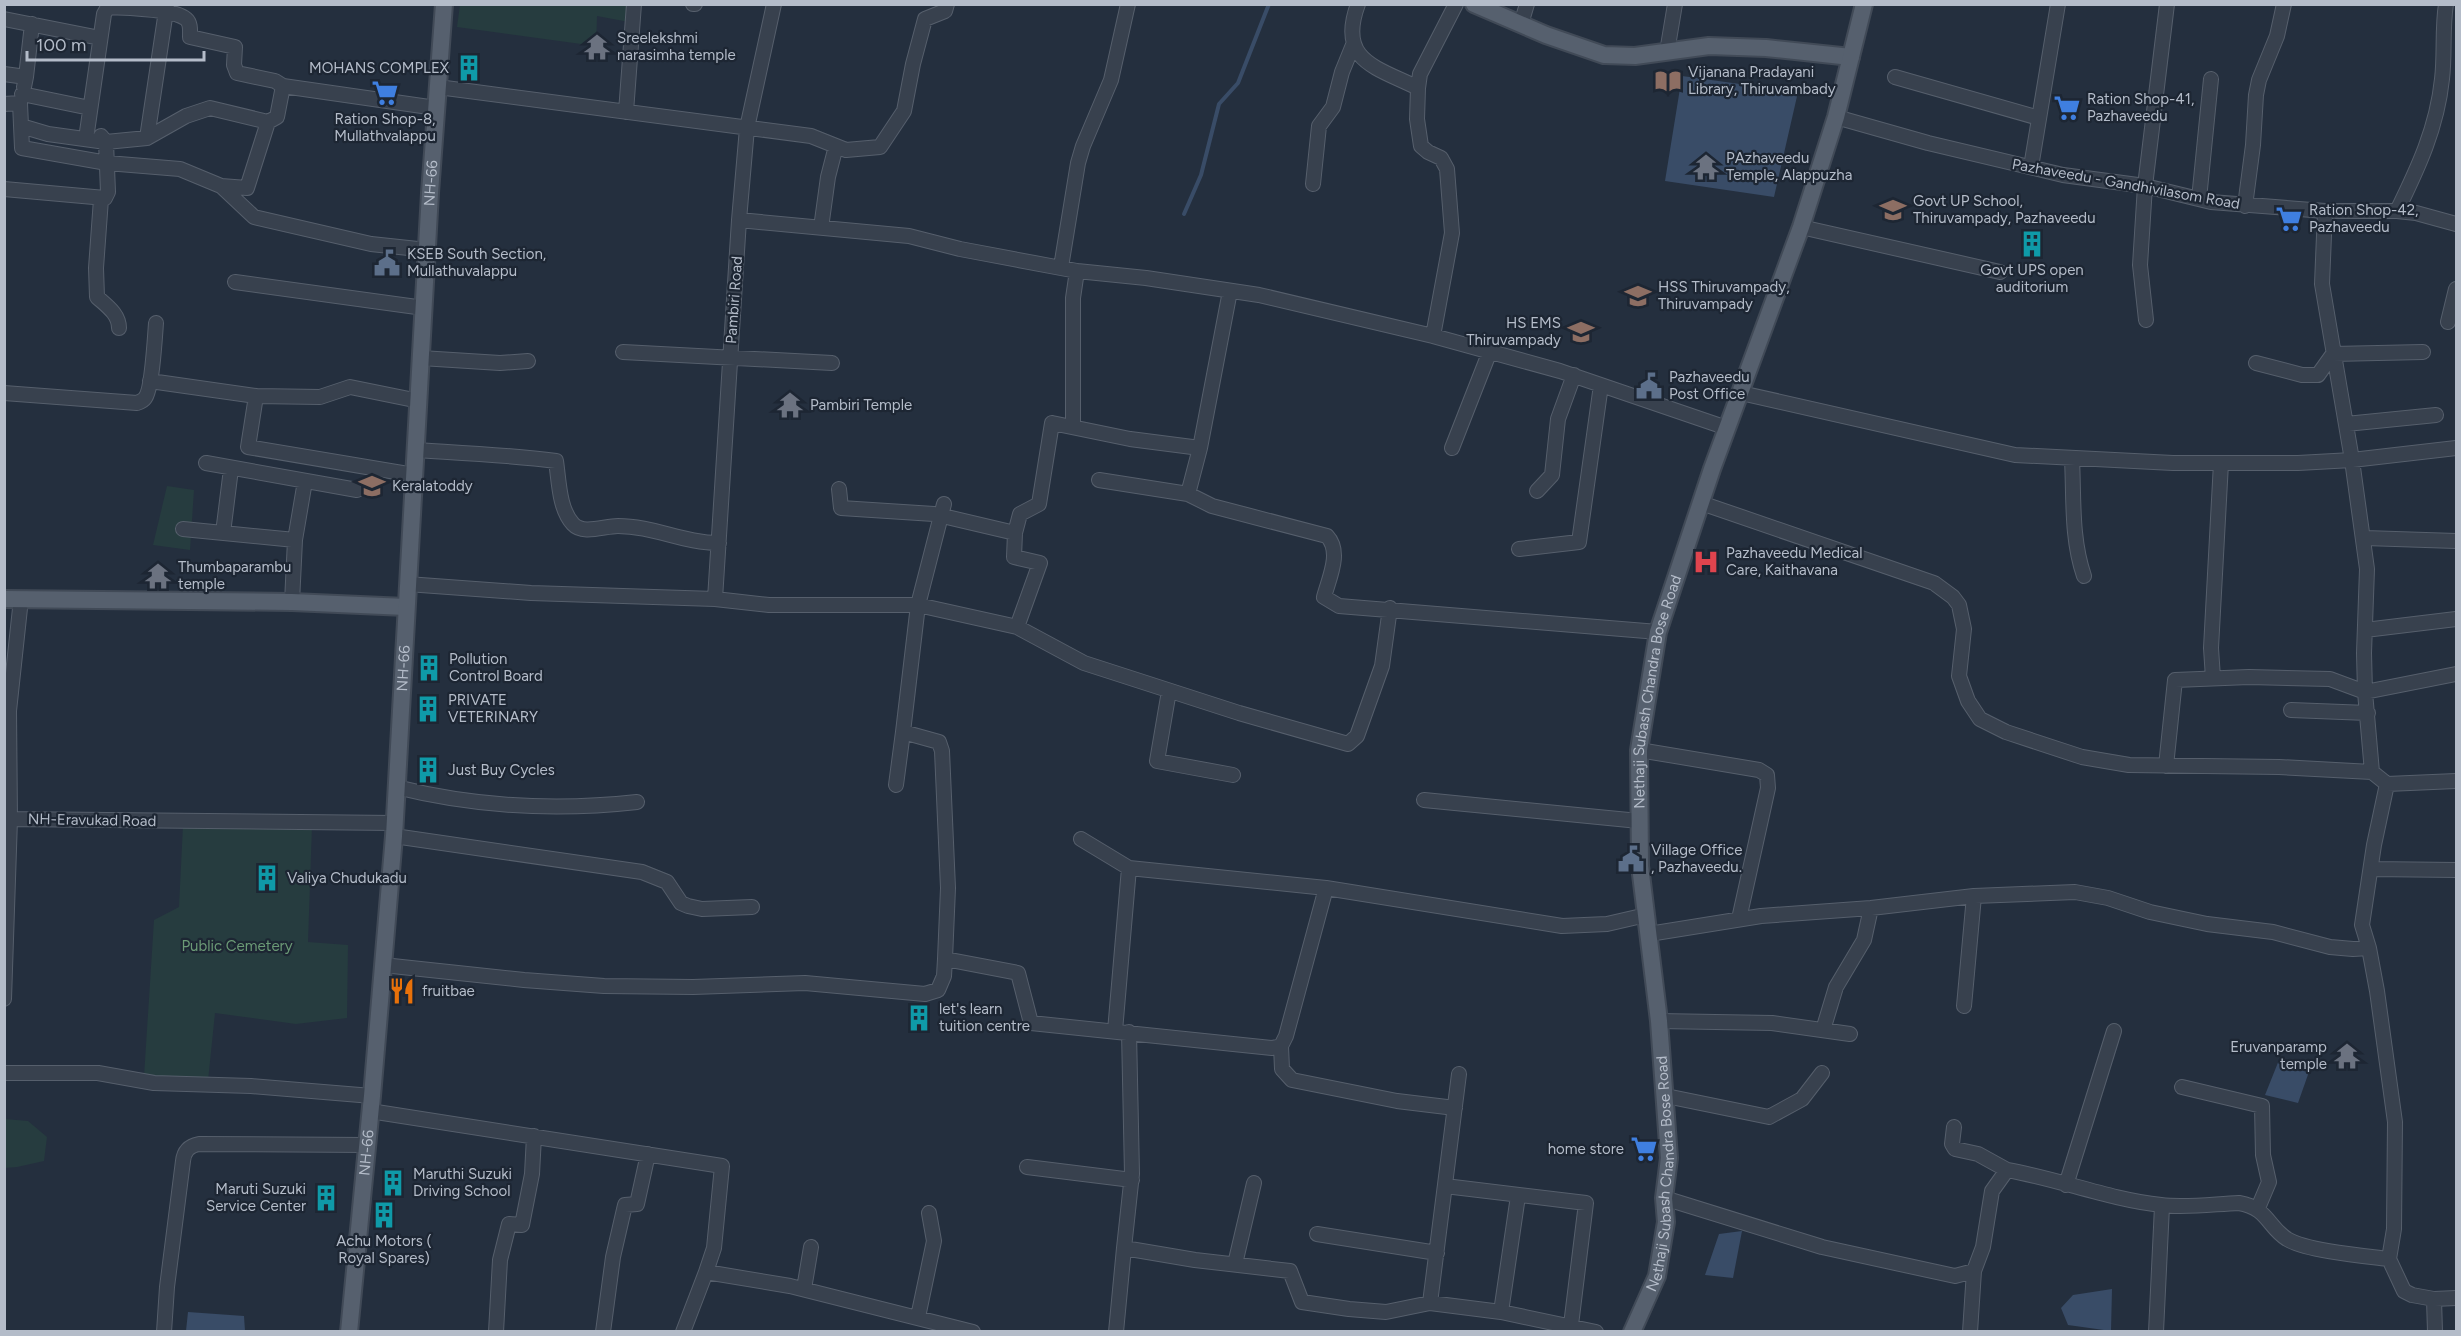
<svg xmlns="http://www.w3.org/2000/svg" width="2461" height="1336" viewBox="0 0 2461 1336" font-family="Figtree,sans-serif">
	<style>
		.green { fill: #263c3f }
		.water { fill: #394c67 }
		.lines { fill: none; stroke-linecap: round; stroke-linejoin: round }
		.stream { stroke: #394c67; stroke-width: 4 }
		.minor-casing { stroke: #565f6c; stroke-width: 16 }
		.major-casing { stroke: #414a57; stroke-width: 20 }
		.minor { stroke: #38414e; stroke-width: 14 }
		.major { stroke: #56606e; stroke-width: 16 }
		.labels { text-anchor: middle; stroke-width: 4.5; stroke-linejoin: round; paint-order: stroke }
		.poi-label { font-size: 15px; fill: #b4bcc9; stroke: #1d2633; text-anchor: start }
		.street-label { font-size: 15px; fill: #b4bcc9; stroke: #1d2633 }
		.park-label { font-size: 15px; fill: #6b9a76; stroke: #1d2633 }
	</style>
	<rect width="100%" height="100%" fill="#242f3e"/>
	<path class="green" d="M460 5H630L629 22 597 16 596 46 457 27Z
		M167 486 194 490 190 550 153 545Z
		M183 825 312 826 308 942 348 945 347 1018 296 1024 215 1013 208 1081 144 1077 154 920 179 907Z
		M5 1119 28 1121 47 1137 44 1161 17 1167 5 1168Z"/>
	<path class="water" d="M1682 76 1798 92 1774 197 1665 181Z
		M2279 1060 2310 1069 2298 1103 2265 1095Z
		M1742 1231 1733 1278 1705 1275 1719 1234Z
		M2112 1289 2111 1331 2068 1325 2061 1308 2073 1295Z
		M188 1312 244 1316 245 1331H186Z"/>
	<g class="lines">
		<path class="stream" d="M1184 214 1201 175 1219 104 1238 83 1269 4"/>
		<g class="minor-casing">
			<path id="minor" d="M693 4H695
				M1358 4C1337 61 1376 67 1418 88
				M4 19 100 38
				M1521 24 1527 4
				M1667 52 1675 4
				M4 74 26 77 24 87
				M26 77 32 24
				M1895 77 2039 118
				M438 87 811 136 846 150 880 147 904 111 913 64 925 19 945 11 947 4
				M22 94 90 108
				M4 104 20 103 22 148 107 163 180 169 221 186 254 217 371 244 427 250
				M626 112 634 4
				M1836 117 1928 143 2063 175 2145 186 2211 202 2325 211H2397L2416 213 2456 224
				M21 126 48 134 106 142 147 138 186 116 210 108 268 122 277 117 283 86 436 108
				M147 138 167 4
				M86 139 104 14 108 7C126 8 173 8 186 19 191 23 190 31 190 37L235 47 234 65 237 73 275 81 283 86
				M2031 167 2058 4
				M1313 184 1319 126 1333 107 1342 72 1353 45
				M221 186 247 188 268 122
				M4 189 105 198 108 192 106 142 101 136
				M101 199 96 268 97 297C107 306 119 314 119 328
				M2199 199 2211 79
				M2245 206 2253 145 2256 95 2259 80 2277 36 2284 4
				M2325 211 2322 284 2352 460 2367 569 2364 653 2365 692 2372 772 2387 784 2374 845 2362 925 2369 948 2377 991 2395 1122 2394 1229 2389 1259 2404 1291 2412 1295 2434 1299 2456 1298
				M2397 211C2418 168 2437 128 2442 79 2445 55 2442 29 2446 4
				M739 220 909 236 960 249 1077 271 1146 278 1259 295 1433 336 1560 371 1727 428
				M1801 227 2000 272
				M821 228 828 177 836 146
				M1061 267 1078 163 1083 146 1111 80 1128 4
				M235 282 424 308
				M2146 320 2140 265 2145 186 2167 4
				M2448 322 2456 289
				M1433 336 1452 233 1447 169 1441 158 1428 152 1421 146 1417 119 1418 88 1420 74 1456 4
				M623 352 832 363
				M421 358 500 363 528 361
				M2256 363 2302 375H2318L2333 354 2423 352
				M150 381 256 396 248 447 414 475
				M4 393 137 403C140 402 143 401 145 398 152 390 155 336 156 323
				M1741 393 2015 455 2173 463H2298L2352 460 2456 448
				M256 396 320 397 350 387 419 401
				M2346 424 2436 415
				M1073 426V298L1077 271
				M1452 448 1490 351
				M416 450C463 453 510 455 556 461 559 481 559 509 573 524 583 535 604 526 618 526 653 526 684 543 719 543
				M2072 459C2074 498 2071 538 2084 576
				M206 463 357 490
				M1099 480 1188 494 1212 506 1327 536C1342 552 1329 578 1324 597L1339 606 1658 632
				M839 489 841 508 934 514 1015 533 1020 514 1039 504 1052 423 1130 439 1200 448 1230 291
				M1537 491 1552 475 1558 419 1574 375
				M1188 494 1200 448
				M1701 503 1934 583 1953 597 1959 605 1964 629 1959 676 1968 701 1980 719 2006 732 2082 757 2129 765 2279 767 2372 772
				M944 504 918 605 903 732 939 742 942 751 948 888 945 959
				M183 529 295 540
				M223 533 231 469
				M1015 533 1014 557 1040 563 1017 627
				M2365 538 2456 541
				M1519 549 1579 542 1601 385
				M407 584 531 593 715 599 769 605H918L1017 627 1084 663 1239 713 1348 744 1357 736 1382 666 1390 608
				M715 599 739 220 747 128 774 4
				M292 602 295 540 305 481
				M2365 630 2456 619
				M2213 678 2211 648 2221 463
				M1169 691 1157 761 1233 775
				M2291 710 2368 713
				M1639 750 1759 770 1767 775 1768 788 1739 919
				M2166 766 2175 680 2249 677 2330 679 2365 692 2456 674
				M2387 784 2456 781
				M896 785 903 732
				M396 787C476 807 556 811 637 802
				M1424 800 1639 821
				M10 819 394 823
				M394 836 642 872 667 882 681 903 688 906 702 909 752 907
				M1081 839 1129 868 1326 888
				M2371 869 2456 870
				M1649 934 1761 916 1871 908 1974 896 2075 892 2108 898 2150 912 2207 924 2273 932 2330 947 2353 949 2369 948
				M383 965 524 980 604 986 693 987 805 983 925 994 938 990 944 976 945 959 1018 973 1031 1023 1272 1048 1281 1046 1286 1036 1326 888 1562 926 1607 924 1646 915
				M4 999 10 819 9 711 21 599
				M1964 1006 1974 896
				M1659 1021 1772 1023 1850 1034
				M1823 1030 1836 987 1864 940 1871 908
				M1115 1031 1129 868
				M1281 1046 1282 1069 1292 1080 1397 1101 1455 1108
				M4 1073H98L154 1083 251 1086 372 1096
				M2182 1087 2262 1106 2263 1155 2269 1182 2258 1208
				M1666 1096 1769 1117 1802 1099 1822 1073
				M370 1111 722 1166 714 1248 706 1272 790 1286 973 1332
				M1954 1127 1952 1144 1955 1149 1978 1154 2007 1170
				M1027 1167 1132 1180
				M2066 1185 2114 1031
				M1445 1186 1586 1203 1571 1325
				M1664 1198 1822 1247 1955 1276 1974 1271 1983 1247 1992 1191 2007 1170C2059 1179 2108 1199 2161 1205 2186 1208 2214 1204 2239 1203 2268 1208 2267 1226 2287 1239 2307 1251 2364 1256 2389 1259
				M1317 1234 1437 1253
				M1124 1248 1132 1174 1129 1032
				M1235 1264 1254 1183
				M804 1289 811 1247
				M2434 1299 2435 1332
				M1430 1303 1459 1074
				M1501 1312 1518 1196
				M918 1317 934 1241 929 1213
				M164 1332 167 1287 183 1161C184 1151 189 1146 199 1144L366 1145
				M496 1332 500 1260 509 1224 522 1225 532 1174 534 1136
				M603 1332 613 1257 625 1205 637 1204 648 1154
				M683 1332 706 1272
				M1116 1332 1124 1248 1195 1260 1290 1271 1302 1302 1349 1309 1386 1312 1430 1303 1501 1312 1596 1332
				M1970 1332 1974 1271
				M2156 1332 2162 1206"/>
		</g>
		<g class="major-casing">
			<g id="major">
				<path d="M1474 4 1546 35 1604 55 1635 56 1709 46 1766 48 1851 57"/>
				<path d="M4 599 292 602 406 607"/>
				<path id="s1" d="M349 1332 372 1096 394 836 430 193 444 4"/>
				<path id="s2" d="M1632 1332 1657 1276 1666 1222 1664 1198 1669 1158 1659 1021 1640 866 1639 750 1658 632 1712 469 1801 227 1836 117 1864 4"/>
			</g>
		</g>
		<use href="#minor" class="minor"/>
		<use href="#major" class="major"/>
	</g>
	<defs>
		<g id="temple-bare" transform="scale(2.07)"><path d="M0-6L5-2H3V0L6.5 2.5H4V6H1.5V3h-3V6H-4V2.5H-6.5L-3 0V-2H-5Z" fill="#6b7280" stroke="#1d2633" stroke-width="2.5" paint-order="stroke"/></g>
		<g id="building-bare" transform="scale(2.07)"><path d="M-4-6H4V6H1V3H-1V6H-4ZM-2.5-4.3h1.7v1.8h-1.7ZM.8-4.3h1.7v1.8H.8ZM-2.5-1h1.7V.8h-1.7ZM.8-1h1.7V.8H.8Z" fill="#0f9aa8" stroke="#1d2633" stroke-width="2.5" paint-order="stroke"/></g>
		<g id="library-bare" transform="scale(2.07)"><path d="M-6-4Q-3-5.5-.7-3.5V5Q-3 3-6 4ZM6-4Q3-5.5 .7-3.5V5Q3 3 6 4Z" fill="#8d6e63" stroke="#1d2633" stroke-width="2.5" paint-order="stroke"/></g>
		<g id="supermarket-bare" transform="scale(2.07)"><path d="M-6-5.5h2.5l.6 2H6L4.5 2H-2.5L-4.4-4H-6ZM-1.5 3.2a1.3 1.3 0 1 0 .1 0ZM3 3.2a1.3 1.3 0 1 0 .1 0Z" fill="#3f7fe0" stroke="#1d2633" stroke-width="2.5" paint-order="stroke"/></g>
		<g id="school-bare" transform="scale(2.07)"><path d="M0-5L7-2L0 1L-7-2ZM-4 1L0 2.5L4 1V4Q0 6-4 4Z" fill="#8d6e63" stroke="#1d2633" stroke-width="2.5" paint-order="stroke"/></g>
		<g id="civic-bare" transform="scale(2.07)"><path d="M-.6-6.5H3V-4.5H.6V-3L4-1V1h2V6H-6V1h2V-1L-.6-3ZM-1.2 2.5V6h2.4V2.5Z" fill="#5c6f8a" stroke="#1d2633" stroke-width="2.5" paint-order="stroke"/></g>
		<g id="university-bare" transform="scale(2.07)"><path d="M0-5L7-2L0 1L-7-2ZM-4 1L0 2.5L4 1V4Q0 6-4 4Z" fill="#8d6e63" stroke="#1d2633" stroke-width="2.5" paint-order="stroke"/></g>
		<g id="hospital-bare" transform="scale(2.07)"><path d="M-5-5h3v3.5h4V-5h3V5h-3V1.5h-4V5h-3Z" fill="#e0444e" stroke="#1d2633" stroke-width="2.5" paint-order="stroke"/></g>
		<g id="restaurant-bare" transform="scale(2.07)"><path d="M-5-6h1v4h1v-4h1v4h1v-4h1v5L-1.5 .5V6h-2V.5L-5-1ZM5-6V6H3V1.5H1.5Q1.5-4 5-6Z" fill="#e8710a" stroke="#1d2633" stroke-width="2.5" paint-order="stroke"/></g>
	</defs>
	<g fill-rule="evenodd">
		<use href="#temple-bare" x="597" y="47"/>
		<use href="#building-bare" x="469" y="68"/>
		<use href="#library-bare" x="1668" y="81"/>
		<use href="#supermarket-bare" x="385" y="93"/>
		<use href="#supermarket-bare" x="2067" y="108"/>
		<use href="#temple-bare" x="1706" y="167"/>
		<use href="#school-bare" x="1893" y="210"/>
		<use href="#supermarket-bare" x="2289" y="219"/>
		<use href="#building-bare" x="2032" y="244"/>
		<use href="#civic-bare" x="387" y="263"/>
		<use href="#school-bare" x="1638" y="296"/>
		<use href="#school-bare" x="1581" y="332"/>
		<use href="#civic-bare" x="1649" y="386"/>
		<use href="#temple-bare" x="790" y="405"/>
		<use href="#university-bare" x="372" y="486"/>
		<use href="#hospital-bare" x="1706" y="562"/>
		<use href="#temple-bare" x="158" y="576"/>
		<use href="#building-bare" x="429" y="668"/>
		<use href="#building-bare" x="428" y="709"/>
		<use href="#building-bare" x="428" y="770"/>
		<use href="#civic-bare" x="1631" y="859"/>
		<use href="#building-bare" x="267" y="878"/>
		<use href="#restaurant-bare" x="402" y="991"/>
		<use href="#building-bare" x="919" y="1018"/>
		<use href="#temple-bare" x="2347" y="1056"/>
		<use href="#supermarket-bare" x="1644" y="1149"/>
		<use href="#building-bare" x="393" y="1183"/>
		<use href="#building-bare" x="326" y="1198"/>
		<use href="#building-bare" x="384" y="1215"/>
	</g>
	<g class="labels">
		<g class="poi-label">
			<text x="617" y="43">Sreelekshmi<tspan x="617" dy="17">narasimha temple</tspan></text>
			<text x="449" y="73" text-anchor="end">MOHANS COMPLEX</text>
			<text x="1688" y="77">Vijanana Pradayani<tspan x="1688" dy="17">Library, Thiruvambady</tspan></text>
			<text x="2087" y="104">Ration Shop-41,<tspan x="2087" dy="17">Pazhaveedu</tspan></text>
			<text x="385" y="124" text-anchor="middle">Ration Shop-8,<tspan x="385" dy="17">Mullathvalappu</tspan></text>
			<text x="1726" y="163">PAzhaveedu<tspan x="1726" dy="17">Temple, Alappuzha</tspan></text>
			<text x="1913" y="206">Govt UP School,<tspan x="1913" dy="17">Thiruvampady, Pazhaveedu</tspan></text>
			<text x="2309" y="215">Ration Shop-42,<tspan x="2309" dy="17">Pazhaveedu</tspan></text>
			<text x="407" y="259">KSEB South Section,<tspan x="407" dy="17">Mullathuvalappu</tspan></text>
			<text x="2032" y="275" text-anchor="middle">Govt UPS open<tspan x="2032" dy="17">auditorium</tspan></text>
			<text x="1658" y="292">HSS Thiruvampady,<tspan x="1658" dy="17">Thiruvampady</tspan></text>
			<text x="1561" y="328" text-anchor="end">HS EMS<tspan x="1561" dy="17">Thiruvampady</tspan></text>
			<text x="1669" y="382">Pazhaveedu<tspan x="1669" dy="17">Post Office</tspan></text>
			<text x="810" y="410">Pambiri Temple</text>
			<text x="392" y="491">Keralatoddy</text>
			<text x="1726" y="558">Pazhaveedu Medical<tspan x="1726" dy="17">Care, Kaithavana</tspan></text>
			<text x="178" y="572">Thumbaparambu<tspan x="178" dy="17">temple</tspan></text>
			<text x="449" y="664">Pollution<tspan x="449" dy="17">Control Board</tspan></text>
			<text x="448" y="705">PRIVATE<tspan x="448" dy="17">VETERINARY</tspan></text>
			<text x="448" y="775">Just Buy Cycles</text>
			<text x="1651" y="855">Village Office<tspan x="1651" dy="17">, Pazhaveedu.</tspan></text>
			<text x="287" y="883">Valiya Chudukadu</text>
			<text x="422" y="996">fruitbae</text>
			<text x="939" y="1014">let's learn<tspan x="939" dy="17">tuition centre</tspan></text>
			<text x="2327" y="1052" text-anchor="end">Eruvanparamp<tspan x="2327" dy="17">temple</tspan></text>
			<text x="1624" y="1154" text-anchor="end">home store</text>
			<text x="413" y="1179">Maruthi Suzuki<tspan x="413" dy="17">Driving School</tspan></text>
			<text x="306" y="1194" text-anchor="end">Maruti Suzuki<tspan x="306" dy="17">Service Center</tspan></text>
			<text x="384" y="1246" text-anchor="middle">Achu Motors (<tspan x="384" dy="17">Royal Spares)</tspan></text>
		</g>
		<g class="street-label">
			<text dy="5" stroke="none"><textPath href="#s1" startOffset="1152">NH-66</textPath></text>
			<text transform="translate(2126 184) rotate(10)" y="5">Pazhaveedu - Gandhivilasom Road</text>
			<text transform="translate(734 300) rotate(-86)" y="5">Pambiri Road</text>
			<text dy="5" stroke="none"><textPath href="#s1" startOffset="666">NH-66</textPath></text>
			<text dy="5" stroke="none"><textPath href="#s2" startOffset="650">Nethaji Subash Chandra Bose Road</textPath></text>
			<text transform="translate(92 820) rotate(1)" y="5">NH-Eravukad Road</text>
			<text dy="5" stroke="none"><textPath href="#s1" startOffset="180">NH-66</textPath></text>
			<text dy="5" stroke="none"><textPath href="#s2" startOffset="164">Nethaji Subash Chandra Bose Road</textPath></text>
		</g>
		<g class="park-label">
			<text x="237" y="951">Public Cemetery</text>
		</g>
	</g>
	<rect width="2461" height="1336" fill="none" stroke="#b4bcc9" stroke-width="12"/>
	<path d="M27 51v9h177v-9" fill="none" stroke="#b4bcc9" stroke-width="3"/>
	<text x="36" y="51" font-size="18" fill="#b4bcc9" stroke="#1d2633" stroke-width="4.5" paint-order="stroke">100 m</text>
</svg>
